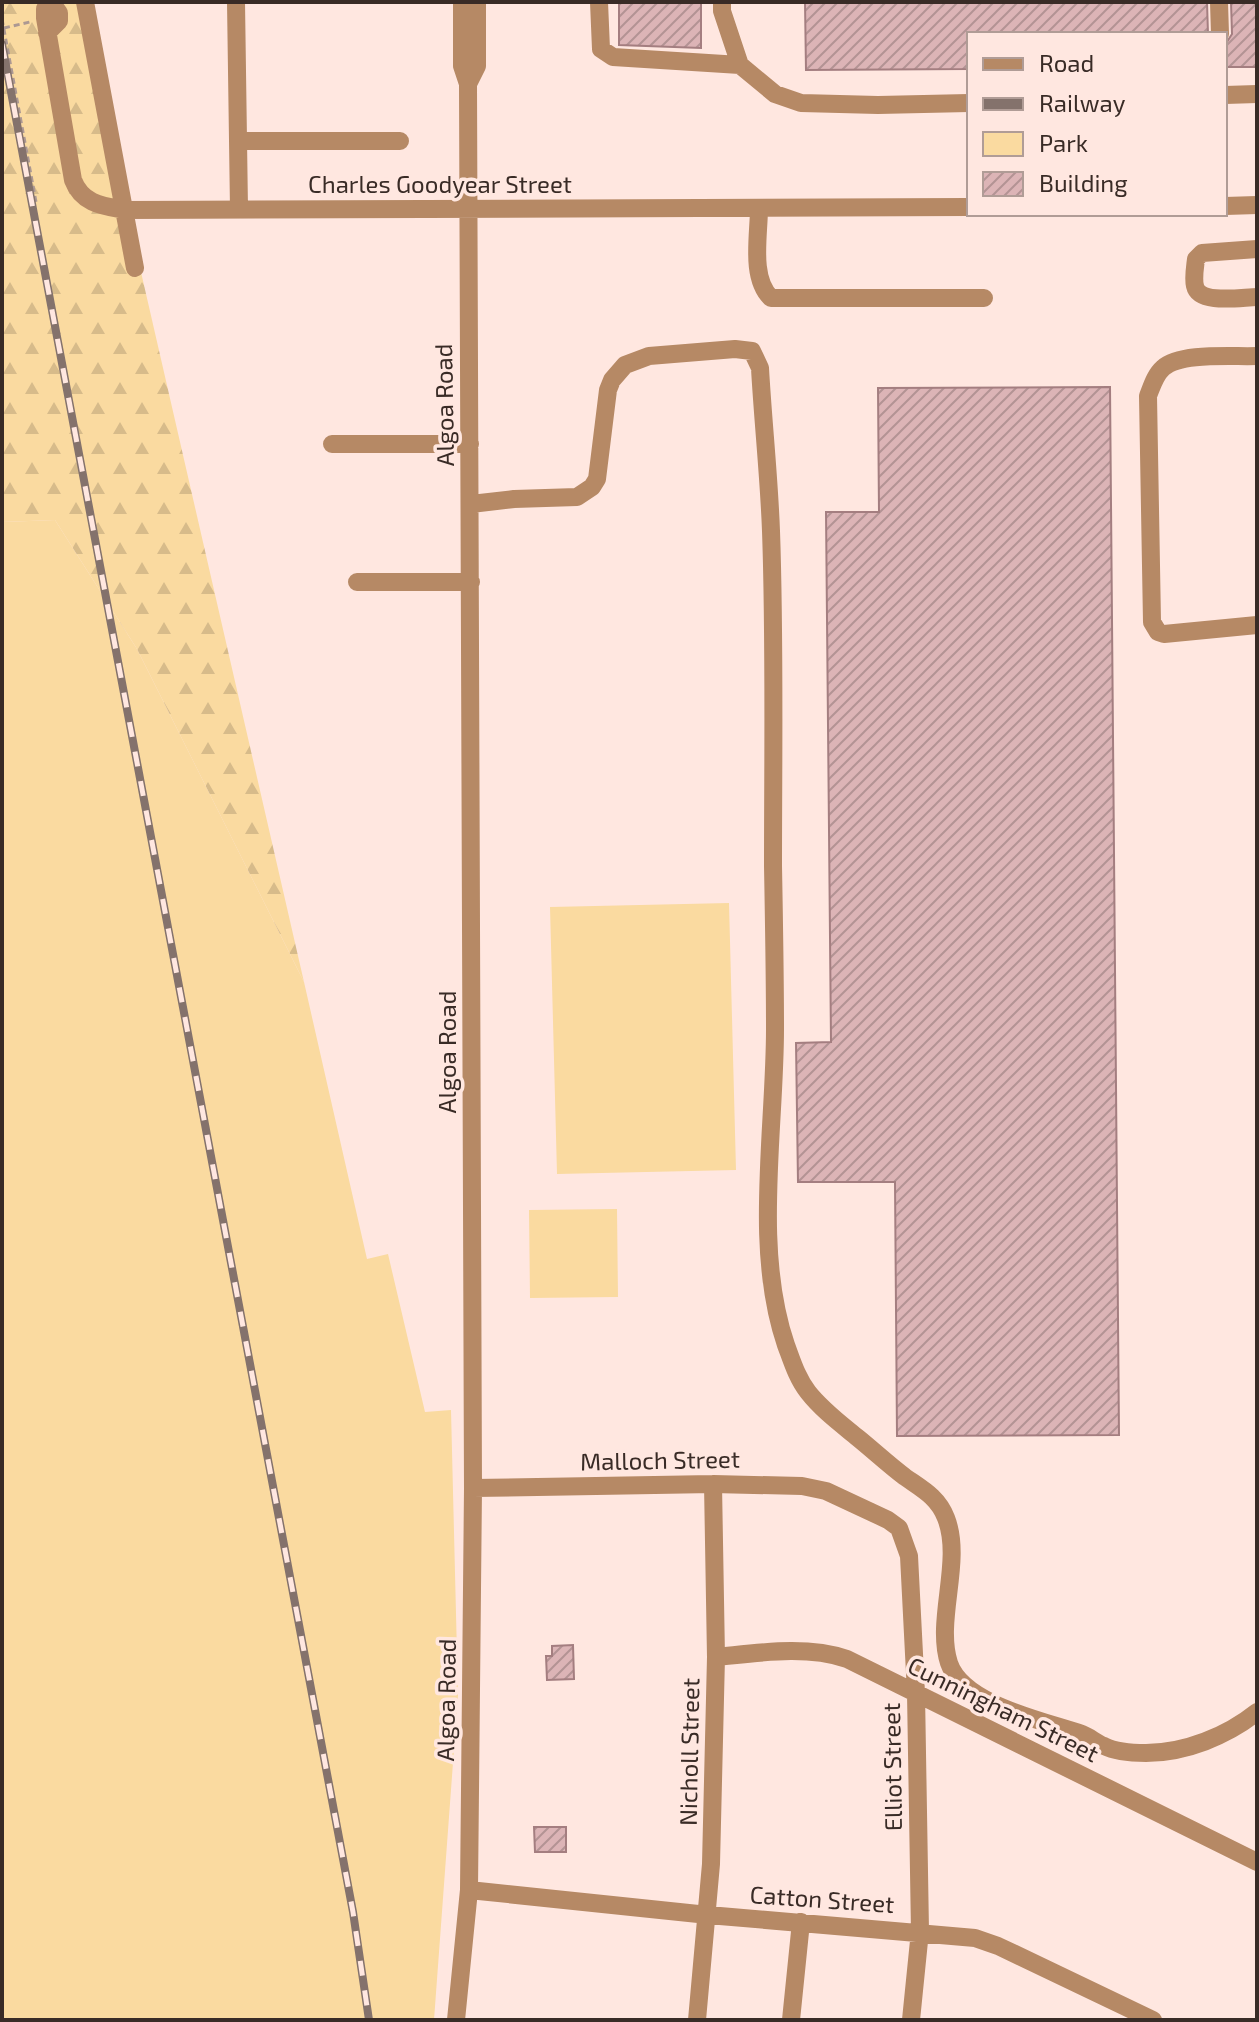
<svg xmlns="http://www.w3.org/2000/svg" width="1259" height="2022" viewBox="0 0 1259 2022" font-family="'Exo 2',sans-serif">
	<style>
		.green { fill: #fadaa0 }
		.forest { fill: url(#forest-firs) }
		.building { fill: url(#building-hatch); stroke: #a47e80; stroke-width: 2 }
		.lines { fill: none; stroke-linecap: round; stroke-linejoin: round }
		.path { stroke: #ac9892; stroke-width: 3; stroke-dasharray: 6 4; stroke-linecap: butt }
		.minor { stroke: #b68965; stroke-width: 18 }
		.rail-casing { stroke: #84726c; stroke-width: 8 }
		.rail { stroke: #ffe7e0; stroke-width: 5; stroke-dasharray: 15; stroke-linecap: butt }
		.labels { text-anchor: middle; stroke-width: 7; stroke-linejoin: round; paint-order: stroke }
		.street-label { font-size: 24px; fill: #392b26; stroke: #ffe7e0 }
	</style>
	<defs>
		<pattern id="forest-firs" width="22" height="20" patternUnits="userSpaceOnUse" patternTransform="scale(2)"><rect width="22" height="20" fill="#fadaa0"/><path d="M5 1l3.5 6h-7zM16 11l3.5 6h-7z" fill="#d7bb8a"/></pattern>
		<pattern id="building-hatch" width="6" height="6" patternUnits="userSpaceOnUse" patternTransform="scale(2)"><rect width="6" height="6" fill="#dcb4b6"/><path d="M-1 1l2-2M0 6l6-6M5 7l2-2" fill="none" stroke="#b39394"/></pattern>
	</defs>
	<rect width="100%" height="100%" fill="#ffe7e0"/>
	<path class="green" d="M55 520 137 649 304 982 367 1259 388 1254 425 1412 451 1410 458 1695 434 2020H2V522Z
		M729 903 736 1170 557 1174 550 907Z
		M617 1209 618 1297 530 1298 529 1210Z"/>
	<path class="forest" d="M2 2H79L304 982 137 649 55 520 2 522Z"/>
	<path class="building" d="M619 2H701V48L619 45Z
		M805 2H1207L1208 34H969V69L806 70Z
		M1231 2H1257V67H1225V45L1232 34Z
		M1110 387 1119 1435 897 1436 895 1182H798L796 1043 831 1042 826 512H879L878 388Z
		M573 1645 574 1679 547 1680 546 1656H552V1646Z
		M534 1827H566V1852H535Z"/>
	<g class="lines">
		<path class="path" d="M2 19 36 202
			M4 28 30 22"/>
		<path class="minor" d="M85 2 135 268
			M236 2 239 209
			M599 2 601 49 613 57 740 65
			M722 2V11L740 65 775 94 801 103 878 105 969 103
			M1219 2 1220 34
			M47 33 59 21V13L54 6 45 9V18L73 180C82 204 103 206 125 210L969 207
			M468 84 477 66V2
			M1225 95 1257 94
			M238 141H400
			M1225 206 1257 205
			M759 208C759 235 750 278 771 298H984
			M1257 249 1202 253 1196 259C1195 268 1193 278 1195 286 1199 305 1242 297 1257 297
			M1257 356C1233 357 1180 352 1163 368 1155 375 1152 386 1148 396L1152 622 1158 632 1164 634 1257 625
			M332 444H470
			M471 504 514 499 577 497 592 487 597 479 608 390 612 380 625 365 649 356 735 349 752 351 760 368C763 422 769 476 771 531 775 642 773 754 773 866 774 920 775 975 775 1029 775 1130 753 1249 786 1345 792 1361 797 1378 808 1392 822 1410 841 1424 858 1438 874 1451 889 1465 905 1477 922 1489 938 1497 946 1518 963 1561 935 1620 949 1663 963 1705 1045 1721 1082 1734 1090 1737 1096 1743 1104 1746 1116 1752 1133 1753 1146 1753 1185 1753 1227 1736 1257 1712
			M357 582H471
			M473 1488 713 1484 802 1486 826 1491 888 1520 899 1528 909 1556 916 1693 920 1931 911 2020
			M716 1657C758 1653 806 1645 847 1659L1257 1862
			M469 1890 708 1915 975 1938 998 1946 1153 2020
			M456 2020 469 1890 473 1488 468 84 462 66V2
			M697 2020 711 1864 716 1657 713 1484
			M791 2020 801 1922"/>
		<g class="rail-casing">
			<path id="rail" d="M2 44 353 1912 369 2020"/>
		</g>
		<use href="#rail" class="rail"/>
	</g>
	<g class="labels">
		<g class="street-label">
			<text x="440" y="193">Charles Goodyear Street</text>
			<text transform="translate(445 405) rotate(-91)" y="8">Algoa Road</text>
			<text transform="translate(448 1052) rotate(-90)" y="8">Algoa Road</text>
			<text transform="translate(660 1461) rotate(-1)" y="8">Malloch Street</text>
			<text transform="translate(447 1700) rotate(-89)" y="8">Algoa Road</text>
			<text transform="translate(1003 1710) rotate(26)" y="8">Cunningham Street</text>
			<text transform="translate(690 1752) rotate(-89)" y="8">Nicholl Street</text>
			<text transform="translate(893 1767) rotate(-91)" y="8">Elliot Street</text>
			<text transform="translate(822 1900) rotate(4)" y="8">Catton Street</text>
		</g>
	</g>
	<rect width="1259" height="2022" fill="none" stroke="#392b26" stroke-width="8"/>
	<rect x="967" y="32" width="260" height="184" fill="#ffe7e0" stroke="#b09c96" stroke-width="2"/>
	<rect x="983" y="58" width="40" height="12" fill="#b68965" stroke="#b09c96" stroke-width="2"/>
	<text x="1039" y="72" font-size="24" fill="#392b26">Road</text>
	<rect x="983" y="98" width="40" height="12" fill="#84726c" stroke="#b09c96" stroke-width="2"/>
	<text x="1039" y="112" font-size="24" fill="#392b26">Railway</text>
	<rect x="983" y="132" width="40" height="24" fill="#fadaa0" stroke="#b09c96" stroke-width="2"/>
	<text x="1039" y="152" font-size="24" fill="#392b26">Park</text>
	<rect x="983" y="172" width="40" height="24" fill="url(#building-hatch)" stroke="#b09c96" stroke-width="2"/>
	<text x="1039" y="192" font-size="24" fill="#392b26">Building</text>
</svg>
